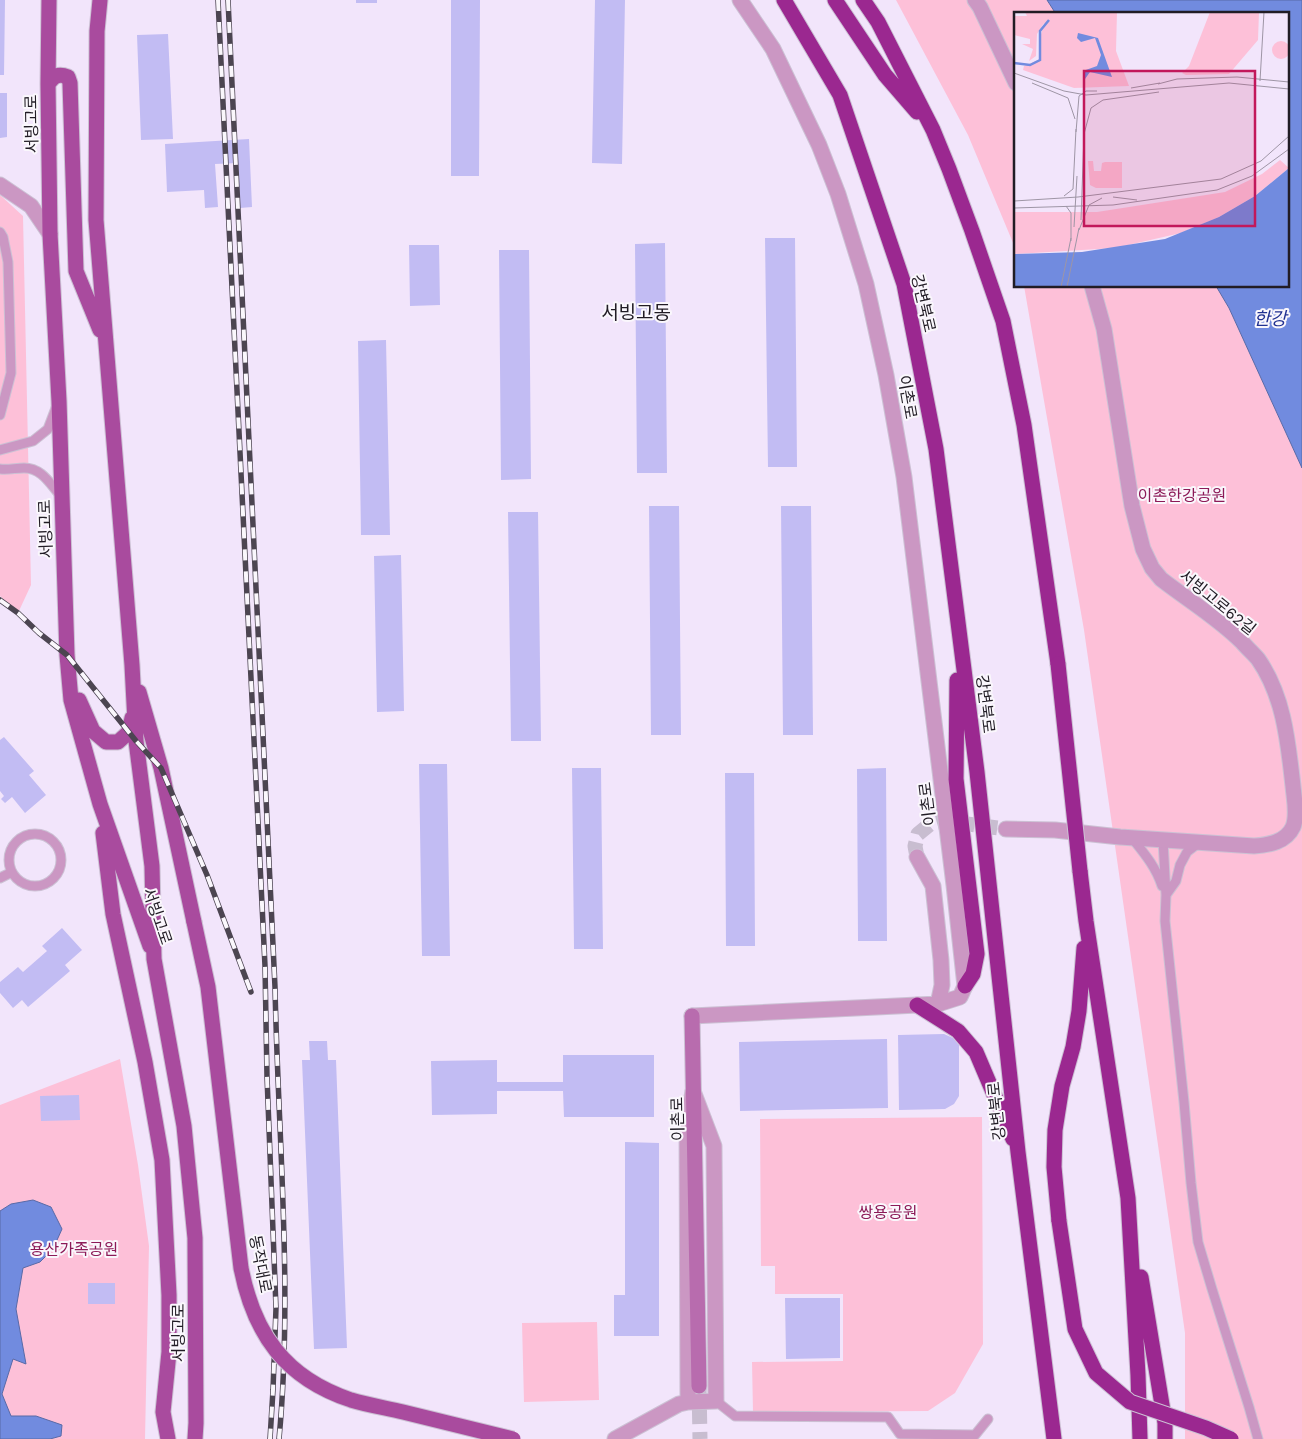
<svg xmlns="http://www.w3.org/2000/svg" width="1302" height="1439" viewBox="0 0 1302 1439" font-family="'Work Sans','Noto Sans KR',sans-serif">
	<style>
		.green { fill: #fdc0d8 }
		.water { fill: #718bdf; stroke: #596aa7 }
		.building { fill: #c2bcf3 }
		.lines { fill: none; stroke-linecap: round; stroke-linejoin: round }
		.street-tunnel { stroke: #c8bdd0; stroke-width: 15; stroke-dasharray: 15 8; stroke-linecap: butt }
		.secondary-tunnel { stroke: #c8bdd0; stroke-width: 15; stroke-dasharray: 15 8; stroke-linecap: butt }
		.lane-casing { stroke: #ccc1d4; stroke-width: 11 }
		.street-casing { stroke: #ccc1d4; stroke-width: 17 }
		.secondary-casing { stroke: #ccc1d4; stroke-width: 17 }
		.primary-casing { stroke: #ccc1d4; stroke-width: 17 }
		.highway-casing { stroke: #ccc1d4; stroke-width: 17 }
		.lane { stroke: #cb97c3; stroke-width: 9 }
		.street { stroke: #cb97c3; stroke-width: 15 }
		.secondary { stroke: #b86cae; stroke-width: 15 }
		.primary { stroke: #a94b9e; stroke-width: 15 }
		.highway { stroke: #9b2890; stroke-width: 15 }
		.rail-casing { stroke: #4c4551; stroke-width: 5.5 }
		.rail { stroke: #faf7fc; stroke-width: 4; stroke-dasharray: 11; stroke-linecap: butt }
		.primary-bridge-casing { stroke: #ccc1d4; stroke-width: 17; stroke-linecap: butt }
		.highway-bridge-casing { stroke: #ccc1d4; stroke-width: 17; stroke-linecap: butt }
		.primary-bridge { stroke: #a94b9e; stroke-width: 15 }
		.highway-bridge { stroke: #9b2890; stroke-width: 15 }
		.labels { text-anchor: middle; stroke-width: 4; stroke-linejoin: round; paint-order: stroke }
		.street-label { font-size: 16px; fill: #211c25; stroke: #faf7fc }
		.park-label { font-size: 16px; fill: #8c1a58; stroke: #faf7fc }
		.water-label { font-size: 18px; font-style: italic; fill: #213191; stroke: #faf7fc }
		.quarter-label { font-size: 19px; fill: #211c25; stroke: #faf7fc }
		.inset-river { fill: none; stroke: #718bdf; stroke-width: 2.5 }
		.inset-road { fill: none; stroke: #9e95a5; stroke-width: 1 }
		.view { fill: #c2185b; fill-opacity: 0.15; stroke: #c2185b; stroke-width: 2.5 }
		.inset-edge { fill: none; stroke: #211c25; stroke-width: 2.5 }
	</style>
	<rect width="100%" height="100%" fill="#f2e5fb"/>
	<path class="green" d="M896 0H1047L1056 14H1016V250L968 135Z
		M0 195 23 216 31 585 18 613 0 596Z
		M1024 286H1216L1229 308 1302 468V1439H1185V1333L1084 630Z
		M120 1059 138 1165 149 1246 145 1439H0V1105Z
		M982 1117 983 1344 955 1393 928 1411 753 1412 752 1362 843 1361V1294H775V1266H761L760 1119Z
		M597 1322 599 1400 524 1402 522 1323Z"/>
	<path class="water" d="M1047 0H1302V468L1229 308 1216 286H1288V14H1056Z
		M33 1200 51 1207 62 1229 53 1249 40 1262 23 1268 16 1309 26 1364 13 1359 2 1394 11 1416H36L62 1425 61 1436 50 1439H0V1211L11 1204Z"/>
	<path class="building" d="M0 0H5L4 75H0Z
		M356 0H377V3H356Z
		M451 0H480L479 176H451Z
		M595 0H625L622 164 592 163Z
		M168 34 173 139 141 140 137 35Z
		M0 93H7V137L0 138Z
		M249 139 252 207 240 208 238 163 215 164 218 207 205 208 204 190 167 192 165 144Z
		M765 238H795L797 467H768Z
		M665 243 667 473H637L635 244Z
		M409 245H439L440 305 410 306Z
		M499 250H529L531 479 501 480Z
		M386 340 390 535H361L358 341Z
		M649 506H679L681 735H651Z
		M781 506H811L813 735H783Z
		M508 512H538L541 741H511Z
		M401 555 404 711 377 712 374 556Z
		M4 737 34 771 29 775 46 795 25 813 12 797 5 803 1 799 4 796 0 791V740Z
		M419 764H447L450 956H422Z
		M572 768H601L603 949H574Z
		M886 768 887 941H858L857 769Z
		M725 773H754L755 946H726Z
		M62 928 82 950 65 965 70 971 28 1007 22 1000 13 1008 0 993V982L18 967 23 972 47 951 42 946Z
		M944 1034 953 1038 959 1045V1096L954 1104 945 1109 899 1110 898 1035Z
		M887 1039 888 1108 740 1111 739 1042Z
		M309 1041H327L328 1060H336L347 1348 314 1349 302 1060H310Z
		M563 1055H654V1117H564L563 1091H497V1114L432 1115 431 1061 497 1060V1082H563Z
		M79 1095 80 1120 41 1121 40 1096Z
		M625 1142 659 1143V1336H614V1295H625Z
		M88 1283H115V1304H88Z
		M785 1298H840V1358L786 1359Z"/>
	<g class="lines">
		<path class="street-tunnel" d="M917 857 915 846 918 834 929 825 944 821 1006 829"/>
		<path class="secondary-tunnel" d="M699 1386 700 1439"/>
		<g class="lane-casing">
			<path id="lane" d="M0 232 3 237 8 262 11 373 0 415
				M0 450 33 441 48 429 56 408
				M0 469C8 470 16 468 24 468 42 468 50 484 61 496
				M9 860a26 26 0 1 1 52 0a26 26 0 1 1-52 0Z
				M1132 838C1144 853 1156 867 1162 886
				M1163 840 1166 895 1165 921 1184 1102 1191 1183 1198 1242 1212 1289 1249 1407 1258 1439
				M0 878 12 872
				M1166 895 1176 881 1180 865 1187 852 1200 842
				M716 1401 735 1416 888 1417 900 1434 975 1435 988 1419"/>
		</g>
		<g class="street-casing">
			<path id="street" d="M975 0 980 7 1016 83
				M0 185 31 206 50 234
				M1006 829 1055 830 1120 837 1254 846C1269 845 1286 842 1293 827 1298 815 1294 798 1293 786 1288 742 1284 696 1258 659 1253 653 1247 648 1242 642 1218 618 1188 600 1161 579L1152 568 1143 549 1132 506 1104 329 1092 286
				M917 857 933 886 941 960 942 985 938 1004
				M692 1016 938 1004 960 997 965 986 954 885 904 477 886 375 866 284 838 194 819 145 773 49 740 0
				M693 1091 714 1146 716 1401 688 1402 687 1129Z
				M615 1439 679 1404 688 1402"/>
		</g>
		<g class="secondary-casing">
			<path id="secondary" d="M692 1016 699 1386"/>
		</g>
		<g class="primary-casing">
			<path id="primary" d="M49 0 48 84 50 234 59 401 67 655 71 700 100 804 150 946
				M100 0 97 31 96 220 132 665 136 741 152 866 154 959 184 1126 195 1238 196 1423 195 1439
				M48 84C54 76 58 73 68 77L70 83 76 271 100 330
				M139 692 161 768 194 922
				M79 700 93 731 106 742H118L129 732 132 718
				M103 833 113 914 145 1062 162 1160 169 1295V1352L163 1412 168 1439"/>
		</g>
		<g class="highway-casing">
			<path id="highway" d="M784 0 840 95 904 284 936 449 977 772 1018 1152 1054 1439
				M835 0 885 75 917 112
				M863 0 878 22 933 130 949 169 972 231 1003 321 1024 425 1058 664
				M957 680 956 779 977 954 973 974 965 986
				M1080 871 1086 921 1128 1198 1138 1375 1140 1439
				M917 1005 958 1031 976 1052 1013 1139
				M1059 1221 1054 1167 1055 1130 1062 1086 1073 1047 1079 1011 1084 948
				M1141 1277 1165 1423V1439"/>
		</g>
		<use href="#lane" class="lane"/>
		<use href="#street" class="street"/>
		<use href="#secondary" class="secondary"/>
		<use href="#primary" class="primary"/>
		<use href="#highway" class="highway"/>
		<g class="rail-casing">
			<path id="rail" d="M218 0 265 966 267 1077 276 1308 273 1390 270 1439
				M228 0 275 987C278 1137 293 1289 279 1439
				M0 600 18 613 39 633 67 655 136 741 161 768 207 875 251 992"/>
		</g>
		<use href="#rail" class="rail"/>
		<g class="primary-bridge-casing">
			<path id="primary-bridge" d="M194 922 208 987 241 1268C254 1334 285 1378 351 1400 368 1405 386 1408 403 1412 440 1421 476 1430 513 1439"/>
		</g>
		<g class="highway-bridge-casing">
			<path id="highway-bridge" d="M1058 664 1080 871
				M1059 1221 1075 1329 1096 1373 1130 1402 1206 1428 1231 1439"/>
		</g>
		<use href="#primary-bridge" class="primary-bridge"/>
		<use href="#highway-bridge" class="highway-bridge"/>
	</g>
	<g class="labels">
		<g class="street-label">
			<text transform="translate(31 124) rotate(-91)" y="6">서빙고로</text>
			<text transform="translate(924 303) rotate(77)" y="6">강변북로</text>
			<text transform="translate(908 397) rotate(80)" y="6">이촌로</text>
			<text transform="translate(45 529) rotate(-92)" y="6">서빙고로</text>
			<text transform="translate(1218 602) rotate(39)" y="6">서빙고로62길</text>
			<text transform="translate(986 704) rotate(83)" y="6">강변북로</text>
			<text transform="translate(927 804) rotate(-97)" y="6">이촌로</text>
			<text transform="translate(158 916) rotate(71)" y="6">서빙고로</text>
			<text transform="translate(996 1111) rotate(-96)" y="6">강변북로</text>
			<text transform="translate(677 1119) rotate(-91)" y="6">이촌로</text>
			<text transform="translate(261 1264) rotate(79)" y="6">동작대로</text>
			<text transform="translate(178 1333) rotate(-90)" y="6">서빙고로</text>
		</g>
		<g class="park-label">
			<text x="1182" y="501">이촌한강공원</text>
			<text x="888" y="1218">쌍용공원</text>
			<text x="74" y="1255">용산가족공원</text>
		</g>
		<g class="water-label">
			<text x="1270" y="325">한강</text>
		</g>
		<g class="quarter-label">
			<text x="636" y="319">서빙고동</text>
		</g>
	</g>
	<g transform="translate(1014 12)">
		<rect width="275" height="275" fill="#f2e5fb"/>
		<path d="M11 0H103L102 39 115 74 60 76 9 58 10 54 27 47 25 30 30 11 23 22 22 44 15 49 19 37 8 32H16V27L0 23V4H13ZM196 0H245L244 28 215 62 172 63 168 61 175 54ZM258 38a9 9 0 1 1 18 0a9 9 0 1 1-18 0ZM266 148 275 156 241 184 205 205 167 221 101 236 0 242V200H83L211 180 248 162ZM74 149H79L80 159H87L88 151 91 150H108V176H82L76 173Z" fill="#fdc0d8"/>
		<path d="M64 21 84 26 98 65 76 60 71 67 69 59 83 54 87 43 81 26 67 30 63 26ZM275 156V275H0V242L68 240 151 227 205 205 241 184Z" fill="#718bdf"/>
		<path class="inset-river" d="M0 51 16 53 26 48V19L35 8"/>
		<path class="inset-road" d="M0 61 50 79 72 83 215 71 275 77M246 69 250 0M18 71 54 86 61 107M144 72 163 67 223 65 275 70M117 76 146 71M62 120 65 84 72 79H83M50 184 59 177 62 117M99 185 123 188M0 189 64 185 207 167 247 149 275 124M52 194 57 201V229M0 196 99 193 203 178 238 164 275 137M67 208 70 122 77 96 89 88 145 80M60 215 63 164M65 218 75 193 88 186M47 275 57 226M53 275 65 216"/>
		<path class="view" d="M70 59H241V214H70Z"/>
		<rect width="275" height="275" class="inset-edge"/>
	</g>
</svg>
